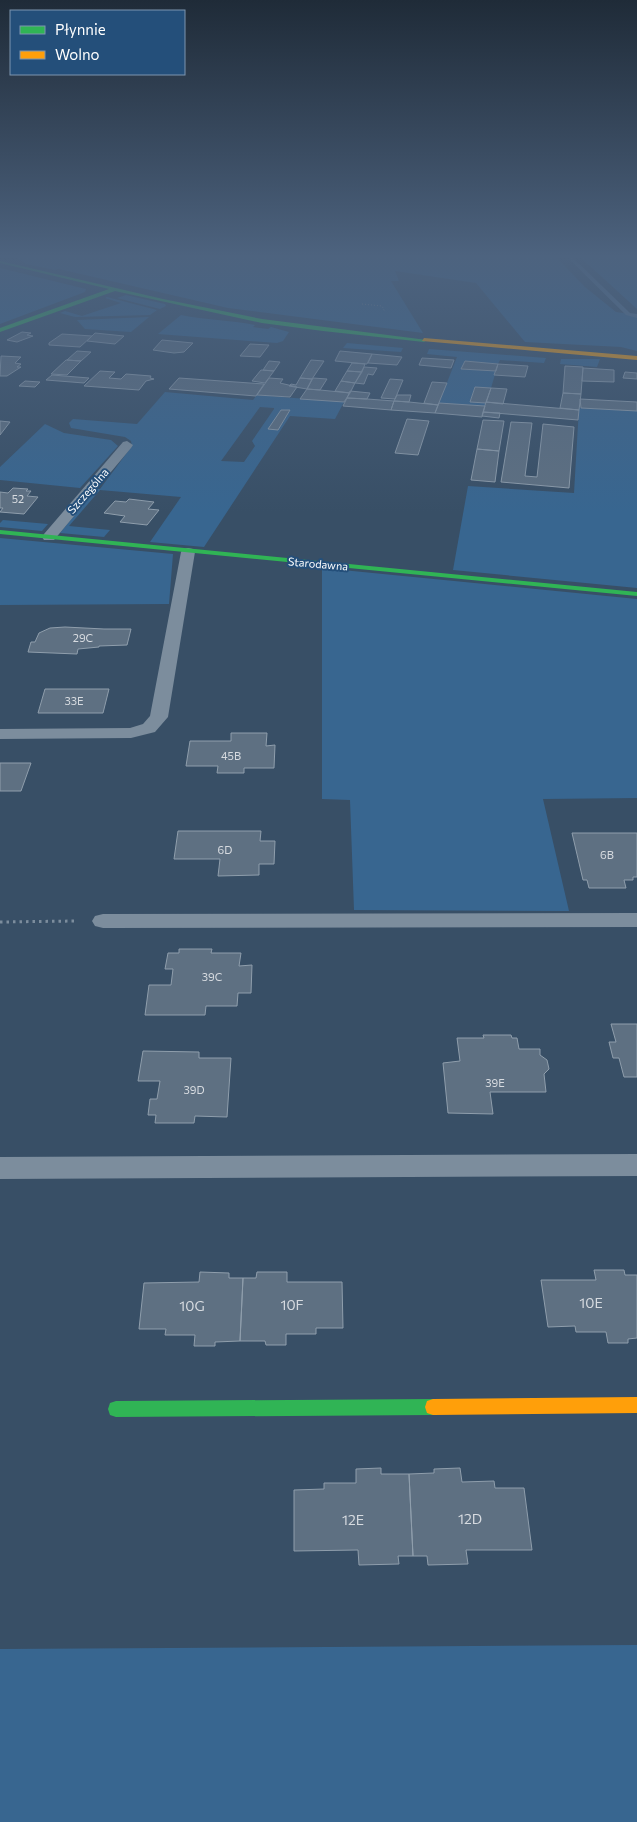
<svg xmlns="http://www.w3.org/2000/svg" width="637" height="1822" viewBox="0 0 637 1822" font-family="Commissioner,sans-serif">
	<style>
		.green { fill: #386690; fill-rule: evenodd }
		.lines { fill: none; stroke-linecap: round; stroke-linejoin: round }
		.stream { fill: #587694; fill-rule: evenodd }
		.building { fill: #5e7082; stroke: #8f9eac }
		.path-far1 { stroke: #7c8d9d; stroke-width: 1; stroke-dasharray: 1 2; stroke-linecap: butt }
		.path { stroke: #7c8d9d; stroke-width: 3; stroke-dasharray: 2.5 4; stroke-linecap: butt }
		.lane { fill: #7c8d9d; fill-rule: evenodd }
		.fast { fill: #30b455; fill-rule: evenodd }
		.slow { fill: #ff9f0a; fill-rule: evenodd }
		.labels { text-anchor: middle; stroke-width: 4; stroke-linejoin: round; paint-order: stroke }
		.far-street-label { font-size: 11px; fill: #fff; stroke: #244f7a }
		.number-label { font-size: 11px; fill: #d7dbe0 }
		.near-number-label { font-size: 14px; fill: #d7dbe0 }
	</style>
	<rect width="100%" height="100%" fill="#384f66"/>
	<path class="green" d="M16 257H556L585 287 616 312 637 315V351L621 347 525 342 476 283 395 271 399 281H391L423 333 228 308 59 269 55 270 26 264Z
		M580 257H637V309Z
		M0 268 86 289 85 292 0 324Z
		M126 295 165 304 166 306 160 309 117 298Z
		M107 297 157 310 150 315 75 317 60 313 65 311 82 316 121 303 105 298Z
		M181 315C205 320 230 320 255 325L253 327 268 329 271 327 289 332 283 341 277 343 158 334Z
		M149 317 131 332 85 329 77 320Z
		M347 343 403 348 401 352 343 348Z
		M429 349 546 358 544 363 500 360 498 364 465 361 462 369 496 371 491 388 475 387 470 402 486 403 485 406 439 403 457 357 427 354Z
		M561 359H600L597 367 560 364Z
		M165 392 253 400 257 395 344 402 335 419 290 416 204 547 150 542 181 497 100 490 69 526 110 530 104 537 60 533 96 489H100L132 446 131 441 125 437 71 428 69 423 73 419 137 424ZM260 407 274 408V409L252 441 255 446 244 462 221 461Z
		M579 408 637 411V588L453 570 468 486 574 493Z
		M45 424 64 433 111 440 118 446 80 488 0 480V467Z
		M3 520 48 524 42 531 0 527V523Z
		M0 538 173 554 169 604 0 605Z
		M322 568 637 599V798L543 799 569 911 354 910 350 800 322 799Z
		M637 1645V1822H0V1649Z"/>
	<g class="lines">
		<path class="stream" d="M567 257H572L630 313 637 314V318L626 315Z"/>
	</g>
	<path class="building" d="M22 332 31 333 27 335 33 336 17 342 7 340Z
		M95 333 124 336 115 344 87 341Z
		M62 334 92 336 80 347 49 345V343Z
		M162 340 193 343 184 352 174 353 153 350Z
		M250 344 269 345 260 357 240 356Z
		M77 351 91 352 81 361 67 360Z
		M340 351 372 354 367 364 335 361Z
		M372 354 402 357 397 365 368 363Z
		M1 356 21 357 15 363 21 364 17 367H21L7 376H0Z
		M422 358 454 360 451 368 419 365Z
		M66 360 81 361 67 375 51 374Z
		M311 360 324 361 312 379 300 378Z
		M269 361 280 362 274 371 263 370Z
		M465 361 498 364 496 371 461 369Z
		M352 363 365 364 362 372 347 371Z
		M498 364 528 366 525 377 494 375Z
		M565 366 583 367 581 394 563 393Z
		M364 367 377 368 373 375 368 374 364 384 355 383Z
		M583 368 614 370V382L582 381Z
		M261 370 274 371 265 383 252 381Z
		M100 371 115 372 109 378 121 379 126 374 151 376 150 378 154 379 146 381 139 390 84 386Z
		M347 371 362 372 355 383 341 381Z
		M625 372 637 373V379L623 378Z
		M52 375 89 378 84 383 46 380Z
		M179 378 264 384 256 396 169 389Z
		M269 378 283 379 280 383 297 387 290 397 257 395Z
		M300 378 312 379 307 389 289 386 291 384 296 385Z
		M313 378 327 379 320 390 307 389Z
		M390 379 403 380 395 399 381 398Z
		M25 381 40 382 35 387 19 386Z
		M341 381 355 383 350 393 335 391Z
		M432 382 447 383 438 405 424 403Z
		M475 387 491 388 486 403 470 402Z
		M491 388 507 389 503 404 486 402Z
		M307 389 320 390 350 393 344 402 300 399Z
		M350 391 370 393 367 399 347 398Z
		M563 393 581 394 579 410 560 408Z
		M397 395H411L409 402 394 401Z
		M347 398 367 399 394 401 391 410 343 406Z
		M580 399 637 402V411L581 408Z
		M394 401 409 402 438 405 435 413 391 410Z
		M486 402 579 410 578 420 483 412Z
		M439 403 485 406 482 417 435 413Z
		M281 410H290L278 430 268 429Z
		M483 412 500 413 499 418 482 416Z
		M407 419 429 421 418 455 395 453Z
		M483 420 504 421 499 451 477 449Z
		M0 421 10 422 0 435Z
		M511 422 532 423 525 476 537 477 543 424 574 427 569 488 501 482Z
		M477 449 499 451 495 482 471 480Z
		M13 488 28 489 26 491H31L27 496 38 497 24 514 0 512 3 508H0V492L8 493Z
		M129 499 154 502 148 509 159 510 147 525 120 522 125 516 104 513 115 501 126 502Z
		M65 627 104 629H131L127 645 99 646V647L78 649 77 654 28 652 31 642H35L39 633 50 628Z
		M45 689H109L103 713H38Z
		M231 733H267L266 746 275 745 274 768H244V773H217L218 766H186L190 741H231Z
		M0 763H31L21 791H0Z
		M178 831H261L260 841H275L274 864H259V875L218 876 220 859H174Z
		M572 833H637V877H633V880H624L626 888H589L587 880H583Z
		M179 949H212L211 953H241L239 966 252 965 251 993H238L237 1006H206L205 1015H145L149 985H171L173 969H165L168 953H179Z
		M611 1024H637V1077H624L619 1058H613L609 1042H616Z
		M483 1035H511L512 1038H517L519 1049H540V1055L547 1060 549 1069 544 1074 546 1092H490L493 1114 448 1113 443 1063 460 1061 457 1038H484Z
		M143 1051 199 1052V1058H231L227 1117 195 1116 194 1123H155L156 1115H148L150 1099H157L160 1081H138Z
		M594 1270H624L625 1275H637V1338L628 1339V1343H608L606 1332H576L575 1326 548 1327 541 1280H596Z
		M200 1272 229 1273V1278H243L240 1341 215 1342V1346H194L195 1335H165L166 1329H139L144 1283 199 1282Z
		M257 1272H287V1282H342L343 1328H316V1334H286V1345H266L265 1341H240L243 1278H256Z
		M381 1468V1474H409L413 1556H398L399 1564 359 1565 358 1550 294 1551V1490L324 1489V1483H356V1469Z
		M460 1468 462 1482 494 1481 495 1488H524L532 1550H466L468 1564 428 1565 427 1556H413L409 1474 434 1473V1469Z"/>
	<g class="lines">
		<path class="path-far1" d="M362 304 382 306 385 312"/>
		<path class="path" d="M0 922 75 921"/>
		<path class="lane" d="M127 441 133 445 131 448 54 540H44L42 537 44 534 123 442Z
			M188 548 193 549 195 552 168 717 155 732 131 738 0 739V729L130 728 143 724 150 716 181 552 183 549Z
			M637 913V927L103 928 95 926 92 921 95 916 103 914Z
			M637 1154V1176L0 1179V1157Z"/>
		<path class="fast" d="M0 261 163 299 262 319 427 340 424 342 323 331 262 323 115 291 0 332V328L109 289 0 263Z
			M0 530 637 592V596L0 534Z
			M433 1399 439 1401 441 1407 439 1413 433 1415 116 1417 110 1415 108 1409 110 1403 116 1401Z"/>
		<path class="slow" d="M424 338 637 356V360L422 341Z
			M637 1397V1413L433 1415 427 1413 425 1407 427 1401 433 1399Z"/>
	</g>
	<linearGradient id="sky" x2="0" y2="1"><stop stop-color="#1f2b38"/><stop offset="0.5" stop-color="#4d637f"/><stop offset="1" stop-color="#4d637f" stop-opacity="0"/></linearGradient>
	<rect width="637" height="512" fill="url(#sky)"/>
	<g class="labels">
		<g class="far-street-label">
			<text transform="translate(88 491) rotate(-49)" y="4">Szczególna</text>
			<text transform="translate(318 564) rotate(5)" y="4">Starodawna</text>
		</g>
		<g class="number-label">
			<text x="18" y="503">52</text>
			<text x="83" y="642">29C</text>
			<text x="74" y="705">33E</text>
			<text x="231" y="760">45B</text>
			<text x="225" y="854">6D</text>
			<text x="607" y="859">6B</text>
			<text x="212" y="981">39C</text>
			<text x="495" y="1087">39E</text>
			<text x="194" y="1094">39D</text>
		</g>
		<g class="near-number-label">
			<text x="591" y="1308">10E</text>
			<text x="292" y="1310">10F</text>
			<text x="192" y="1311">10G</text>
			<text x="470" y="1524">12D</text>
			<text x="353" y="1525">12E</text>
		</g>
	</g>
	<rect x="10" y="10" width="175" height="65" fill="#244f7a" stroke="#7c95af"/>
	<rect x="20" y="26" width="25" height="8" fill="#30b455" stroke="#7c95af"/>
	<text x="55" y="35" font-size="15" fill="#ffffff">Płynnie</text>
	<rect x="20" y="51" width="25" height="8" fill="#ff9f0a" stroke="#7c95af"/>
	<text x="55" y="60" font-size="15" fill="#ffffff">Wolno</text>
</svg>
